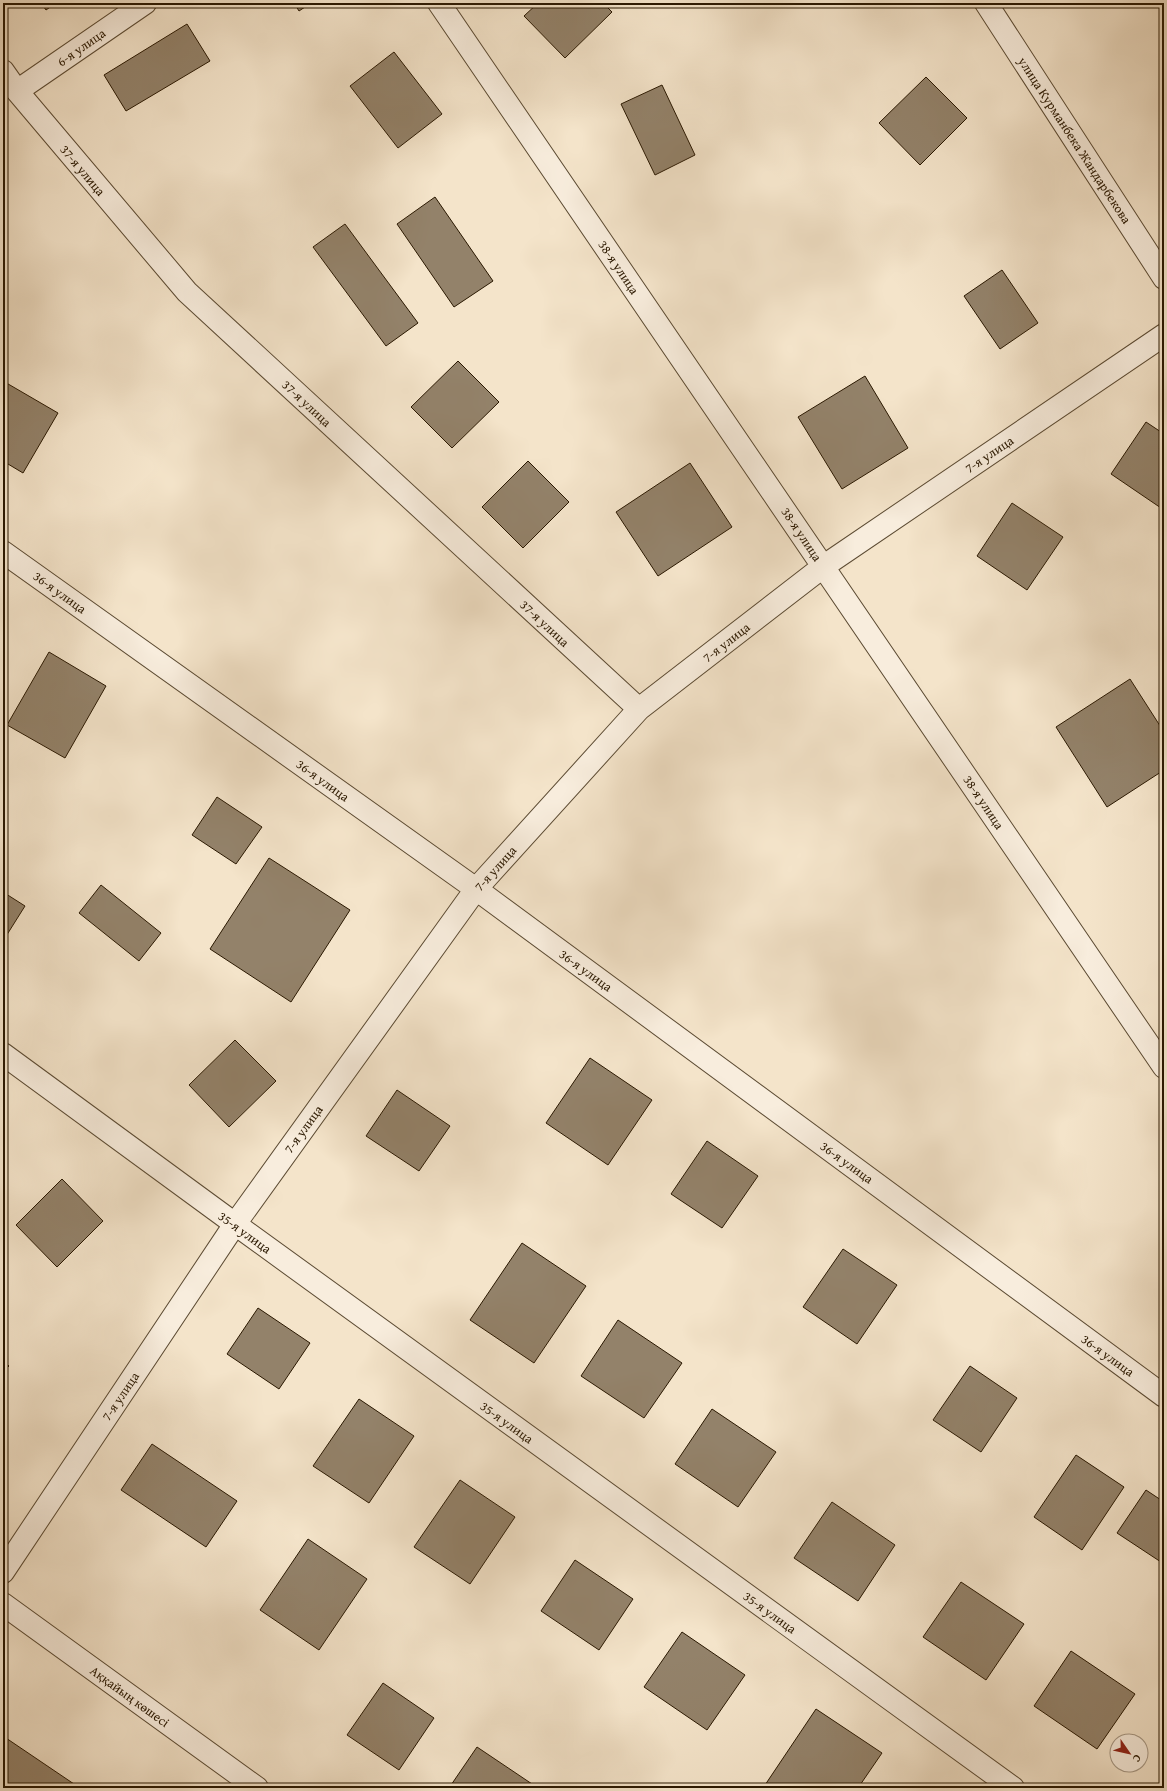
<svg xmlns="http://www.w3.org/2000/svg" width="1167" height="1791" viewBox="0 0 1167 1791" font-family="'Gentium Book Plus',serif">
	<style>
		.building { fill: #93826a; stroke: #2a1801 }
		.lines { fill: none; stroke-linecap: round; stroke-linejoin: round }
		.minor-casing { stroke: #5c4b33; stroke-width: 24 }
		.minor { stroke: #f8eddd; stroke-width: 22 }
		.labels { text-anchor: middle; stroke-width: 3; stroke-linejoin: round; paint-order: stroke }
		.street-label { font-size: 13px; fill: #2a1801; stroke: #f8eddd }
	</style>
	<rect width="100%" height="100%" fill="#f4e4ca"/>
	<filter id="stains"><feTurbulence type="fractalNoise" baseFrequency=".005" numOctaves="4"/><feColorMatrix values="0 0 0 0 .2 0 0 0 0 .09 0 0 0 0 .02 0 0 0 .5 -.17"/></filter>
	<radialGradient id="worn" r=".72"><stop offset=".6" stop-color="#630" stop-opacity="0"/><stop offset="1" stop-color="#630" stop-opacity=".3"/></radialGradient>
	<path class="building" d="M41 3H56L46 10Z
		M294 3H311L299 11Z
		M538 3H603L612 12 565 58 524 16Z
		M187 24 210 61 126 111 104 75Z
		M394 52 442 114 398 148 350 86Z
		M926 77 967 118 920 165 879 123Z
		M662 85 695 155 655 175 621 104Z
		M435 197 493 281 454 307 397 224Z
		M345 224 418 323 386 346 313 247Z
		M1002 270 1038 323 1000 349 964 296Z
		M458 361 499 402 452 448 411 407Z
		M865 376 908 448 842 489 798 417Z
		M3 381 58 413 23 473 3 461Z
		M1146 422 1164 434V504L1161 508 1111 474Z
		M528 461 569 502 523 548 482 507Z
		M690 463 732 527 658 576 616 512Z
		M1012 503 1063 537 1027 590 977 556Z
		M49 652 106 686 65 758 7 725Z
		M1130 679 1164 732V770L1107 807 1056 727Z
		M217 797 262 827 236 864 192 835Z
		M269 858 350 910 291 1002 210 949Z
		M101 885 161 933 139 961 79 913Z
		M3 892 25 906 3 941Z
		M235 1040 276 1081 229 1127 189 1085Z
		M590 1058 652 1100 608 1165 546 1123Z
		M397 1090 450 1126 419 1171 366 1136Z
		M707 1141 758 1176 722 1228 671 1194Z
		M62 1179 103 1221 57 1267 16 1225Z
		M522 1243 586 1286 534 1363 470 1320Z
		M843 1249 897 1285 857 1344 803 1307Z
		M258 1308 310 1343 279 1389 227 1354Z
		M618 1320 682 1363 644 1418 581 1376Z
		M3 1360 9 1366 3 1372Z
		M970 1366 1017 1398 981 1452 933 1420Z
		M359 1399 414 1436 369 1503 313 1466Z
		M712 1409 776 1452 738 1507 675 1464Z
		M152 1444 237 1501 206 1547 121 1490Z
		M1076 1455 1124 1487 1082 1550 1034 1517Z
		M460 1480 515 1517 470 1584 414 1547Z
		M1146 1490 1164 1502V1564L1117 1533Z
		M832 1502 895 1545 858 1601 794 1558Z
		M308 1539 367 1579 319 1650 260 1610Z
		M575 1560 633 1599 599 1650 541 1611Z
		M961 1582 1024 1624 986 1680 923 1637Z
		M682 1632 745 1675 707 1730 644 1687Z
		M1071 1651 1135 1694 1097 1749 1034 1706Z
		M383 1683 434 1718 399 1770 347 1735Z
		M816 1709 882 1753 858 1788H763Z
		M3 1736 74 1784 71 1788H3Z
		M477 1747 538 1788H449Z"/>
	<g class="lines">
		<g class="minor-casing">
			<path id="minor" d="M439 3 1164 1067
				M986 3 1164 278
				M3 71 17 91 187 292 639 709
				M17 91 145 3
				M3 552 476 889 1164 1396
				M3 1054 235 1224 1013 1788
				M3 1572 235 1224 476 889 639 709 824 566 1164 335
				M3 1604 257 1788"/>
		</g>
		<use href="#minor" class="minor"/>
	</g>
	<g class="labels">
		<g class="street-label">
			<text transform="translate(81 47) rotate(-35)" y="5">6-я улица</text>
			<text transform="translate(1075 140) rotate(57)" y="5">улица Курманбека Жандарбекова</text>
			<text transform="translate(83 170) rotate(50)" y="5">37-я улица</text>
			<text transform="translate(619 267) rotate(56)" y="5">38-я улица</text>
			<text transform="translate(307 403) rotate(43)" y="5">37-я улица</text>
			<text transform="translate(989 454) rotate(-34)" y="5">7-я улица</text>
			<text transform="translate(802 534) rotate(56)" y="5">38-я улица</text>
			<text transform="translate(60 592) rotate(36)" y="5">36-я улица</text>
			<text transform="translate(545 623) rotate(43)" y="5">37-я улица</text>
			<text transform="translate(726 642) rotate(-38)" y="5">7-я улица</text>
			<text transform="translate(323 780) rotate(36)" y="5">36-я улица</text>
			<text transform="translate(984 802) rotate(56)" y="5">38-я улица</text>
			<text transform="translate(495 868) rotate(-48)" y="5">7-я улица</text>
			<text transform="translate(586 970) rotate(36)" y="5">36-я улица</text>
			<text transform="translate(303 1129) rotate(-54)" y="5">7-я улица</text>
			<text transform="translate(847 1162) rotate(36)" y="5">36-я улица</text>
			<text transform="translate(245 1232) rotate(36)" y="5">35-я улица</text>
			<text transform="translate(1108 1355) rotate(36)" y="5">36-я улица</text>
			<text transform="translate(120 1396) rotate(-56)" y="5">7-я улица</text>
			<text transform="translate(507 1422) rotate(36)" y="5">35-я улица</text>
			<text transform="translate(770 1612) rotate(36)" y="5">35-я улица</text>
			<text transform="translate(130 1696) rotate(36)" y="5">Аққайың көшесі</text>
		</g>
	</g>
	<rect width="1167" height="1791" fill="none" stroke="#f4e4ca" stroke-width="16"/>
	<rect x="4" y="4" width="1159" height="1783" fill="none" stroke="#2a1801" stroke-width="2"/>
	<rect x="8" y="8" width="1151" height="1775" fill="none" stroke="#2a1801"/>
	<g transform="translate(1129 1753) rotate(124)"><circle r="19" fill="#f8eddd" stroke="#a69885"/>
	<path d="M0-3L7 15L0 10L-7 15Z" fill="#8f2418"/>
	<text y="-6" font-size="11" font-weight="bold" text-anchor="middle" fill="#2a1801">С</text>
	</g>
	<rect width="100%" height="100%" filter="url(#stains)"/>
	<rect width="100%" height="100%" fill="url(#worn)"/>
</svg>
